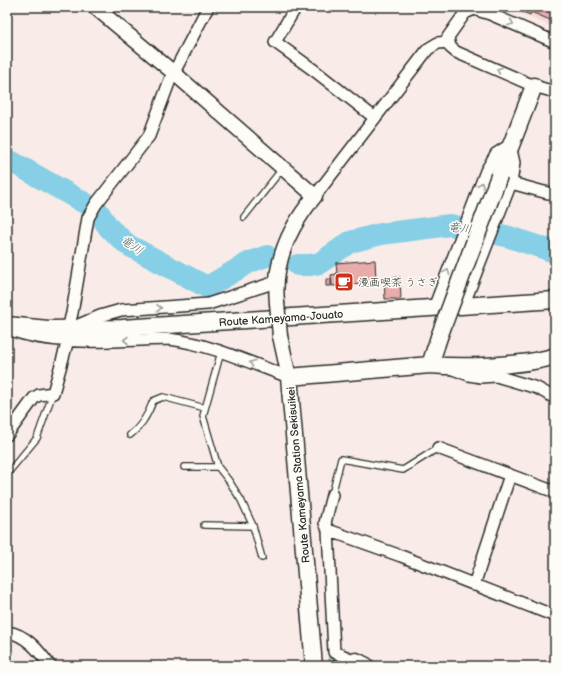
<svg xmlns="http://www.w3.org/2000/svg" width="562" height="673" viewBox="0 0 562 673" font-family="'Balsamiq Sans','Klee One',sans-serif">
	<style>
		.built { fill: #f4d9d5 }
		.green { fill: #aed996; stroke: #6c8260 }
		.lines { fill: none; stroke-linecap: round; stroke-linejoin: round }
		.river { stroke: #86cfe6; stroke-width: 22 }
		.building { fill: #e8adaa; stroke: #2b2b2b }
		.service-casing { stroke: #2b2b2b; stroke-width: 8 }
		.minor-casing { stroke: #2b2b2b; stroke-width: 14 }
		.tertiary-casing { stroke: #2b2b2b; stroke-width: 17 }
		.secondary-casing { stroke: #2b2b2b; stroke-width: 19 }
		.service { stroke: #fdfcf7; stroke-width: 5.5 }
		.minor { stroke: #fdfcf7; stroke-width: 11 }
		.tertiary { stroke: #fdfcf7; stroke-width: 14 }
		.secondary { stroke: #fdfcf7; stroke-width: 16 }
		.tertiary-bridge-casing { stroke: #2b2b2b; stroke-width: 17; stroke-linecap: butt }
		.secondary-bridge-casing { stroke: #2b2b2b; stroke-width: 19; stroke-linecap: butt }
		.tertiary-bridge { stroke: #fdfcf7; stroke-width: 14 }
		.secondary-bridge { stroke: #fdfcf7; stroke-width: 16 }
		.oneway { stroke: #9e9e9b }
		.labels { text-anchor: middle; stroke-width: 3; stroke-linejoin: round; paint-order: stroke }
		.poi-label { font-size: 11px; fill: #2b2b2b; stroke: #fdfcf7; text-anchor: start }
		.street-label { font-size: 11px; fill: #2b2b2b; stroke: #fdfcf7 }
		.water-label { font-size: 12px; font-style: italic; fill: #465c63; stroke: #fdfcf7 }
	</style>
	<rect width="100%" height="100%" fill="#f9ece8"/>
	<filter id="ink" filterUnits="userSpaceOnUse"><feTurbulence type="fractalNoise" baseFrequency=".025" numOctaves="2"/><feDisplacementMap in="SourceGraphic" scale="8" xChannelSelector="R" yChannelSelector="G"/><feConvolveMatrix kernelMatrix="1 2 1 2 8 2 1 2 1" color-interpolation-filters="sRGB"/></filter>
	<g filter="url(#ink)">
		<path class="built" d="M505 7H555V28Z"/>
		<path class="green" d="M329 656 341 659 342 666H329Z"/>
		<g class="lines">
			<path class="river" d="M7 159 97 210 109 228 128 245 207 287 250 262 267 256
				M298 265H310L320 263 350 242 381 234 450 225 506 236 555 252"/>
		</g>
		<path class="building" d="M520 7H555V22L531 12 530 15 519 10Z
			M375 260 376 279H379V283L332 286 331 275 337 274 336 263Z
			M400 277 401 299H385L384 278Z
			M326 279H331V286H326Z
			M334 660 338 662 336 665 333 664Z"/>
		<g class="lines">
			<g class="service-casing">
				<path id="service" d="M244 217 282 169
					M221 352 203 416 218 467 229 481 241 500 253 526 262 558
					M130 435C142 426 148 415 153 401L163 397 205 408
					M184 467H218
					M7 474 37 438 53 393
					M332 495 341 459 403 470 438 448
					M204 525 253 526"/>
			</g>
			<g class="minor-casing">
				<path id="minor" d="M296 7 275 42 315 71 375 118
					M555 42 490 14 474 9 465 13 448 37 450 47 456 52 534 86 555 92
					M511 183 544 192 555 194
					M315 196 428 49 438 43 448 42
					M434 308 486 171 496 154 510 145 514 163 511 183 463 306
					M76 326 100 316 121 310 208 304 276 282
					M68 329 72 313 88 218 96 204 149 136 170 80 208 7
					M11 330C54 347 122 340 169 339 210 344 250 363 289 377
					M453 369 469 375 481 377 496 376 537 388 555 398
					M7 435 34 398 39 395 53 393 68 340
					M438 448 555 492
					M332 495 325 523 328 530 334 652 356 661
					M328 530 401 556 555 616
					M474 585 510 475
					M7 632C26 634 40 652 50 666"/>
			</g>
			<g class="tertiary-casing">
				<path id="tertiary" d="M95 7 174 73 315 196C290 226 273 263 277 303
					M280 336 289 377"/>
			</g>
			<g class="secondary-casing">
				<path id="secondary" d="M499 176 534 86
					M7 325 48 329 122 328 555 300
					M430 365 439 337
					M314 666 289 377 430 365C462 368 525 366 555 356
					M355 666 356 661 366 666"/>
			</g>
			<use href="#service" class="service"/>
			<use href="#minor" class="minor"/>
			<use href="#tertiary" class="tertiary"/>
			<use href="#secondary" class="secondary"/>
			<g class="tertiary-bridge-casing">
				<path id="tertiary-bridge" d="M277 303 280 336"/>
			</g>
			<g class="secondary-bridge-casing">
				<path id="secondary-bridge" d="M439 337 499 176"/>
			</g>
			<use href="#tertiary-bridge" class="tertiary-bridge"/>
			<use href="#secondary-bridge" class="secondary-bridge"/>
		</g>
		<defs><path id="oneway-chevron" d="M-2-3.5L2.5 0L-2 3.5" fill="none" stroke-width="1.6" stroke-linecap="round" stroke-linejoin="round"/></defs>
		<g class="oneway">
			<use href="#oneway-chevron" transform="translate(511 23) rotate(23)"/>
			<use href="#oneway-chevron" transform="translate(499 70) rotate(-157)"/>
			<use href="#oneway-chevron" transform="translate(481 185) rotate(-68)"/>
			<use href="#oneway-chevron" transform="translate(447 272) rotate(-69)"/>
			<use href="#oneway-chevron" transform="translate(159 308) rotate(-3)"/>
			<use href="#oneway-chevron" transform="translate(126 340) rotate(180)"/>
			<use href="#oneway-chevron" transform="translate(252 363) rotate(-160)"/>
		</g>
	</g>
	<defs>
		<g id="cafe-square" transform="scale(1)"><rect x="-9" y="-9" width="18" height="18" rx="4" fill="#c8321e" stroke="#fdfcf7"/><path d="M-5.5-4.5H6V0H3Q3 3.5 0 3.5H-2.5Q-5.5 3.5-5.5 0ZM3-3.2v2h1.7v-2ZM-6 4.5H4V6H-6Z" fill="#fff"/></g>
	</defs>
	<g fill-rule="evenodd">
		<use href="#cafe-square" x="344" y="282"/>
	</g>
	<g class="labels">
		<g class="poi-label">
			<text x="358" y="286">漫画喫茶 うさぎ</text>
		</g>
		<g class="street-label">
			<text transform="translate(281 318) rotate(-4)" y="4">Route Kameyama-Jouato</text>
			<text transform="translate(298 475) rotate(-95)" y="4">Route Kameyama Station Sekisuikei</text>
		</g>
		<g class="water-label">
			<text transform="translate(460 228) rotate(7)" y="4">竜川</text>
			<text transform="translate(132 245) rotate(34)" y="4">竜川</text>
		</g>
	</g>
	<rect width="562" height="673" fill="none" stroke="#fdfcf7" stroke-width="24"/>
	<rect x="12" y="12" width="538" height="649" fill="none" stroke="#2b2b2b" stroke-width="1.5" filter="url(#ink)"/>
</svg>
